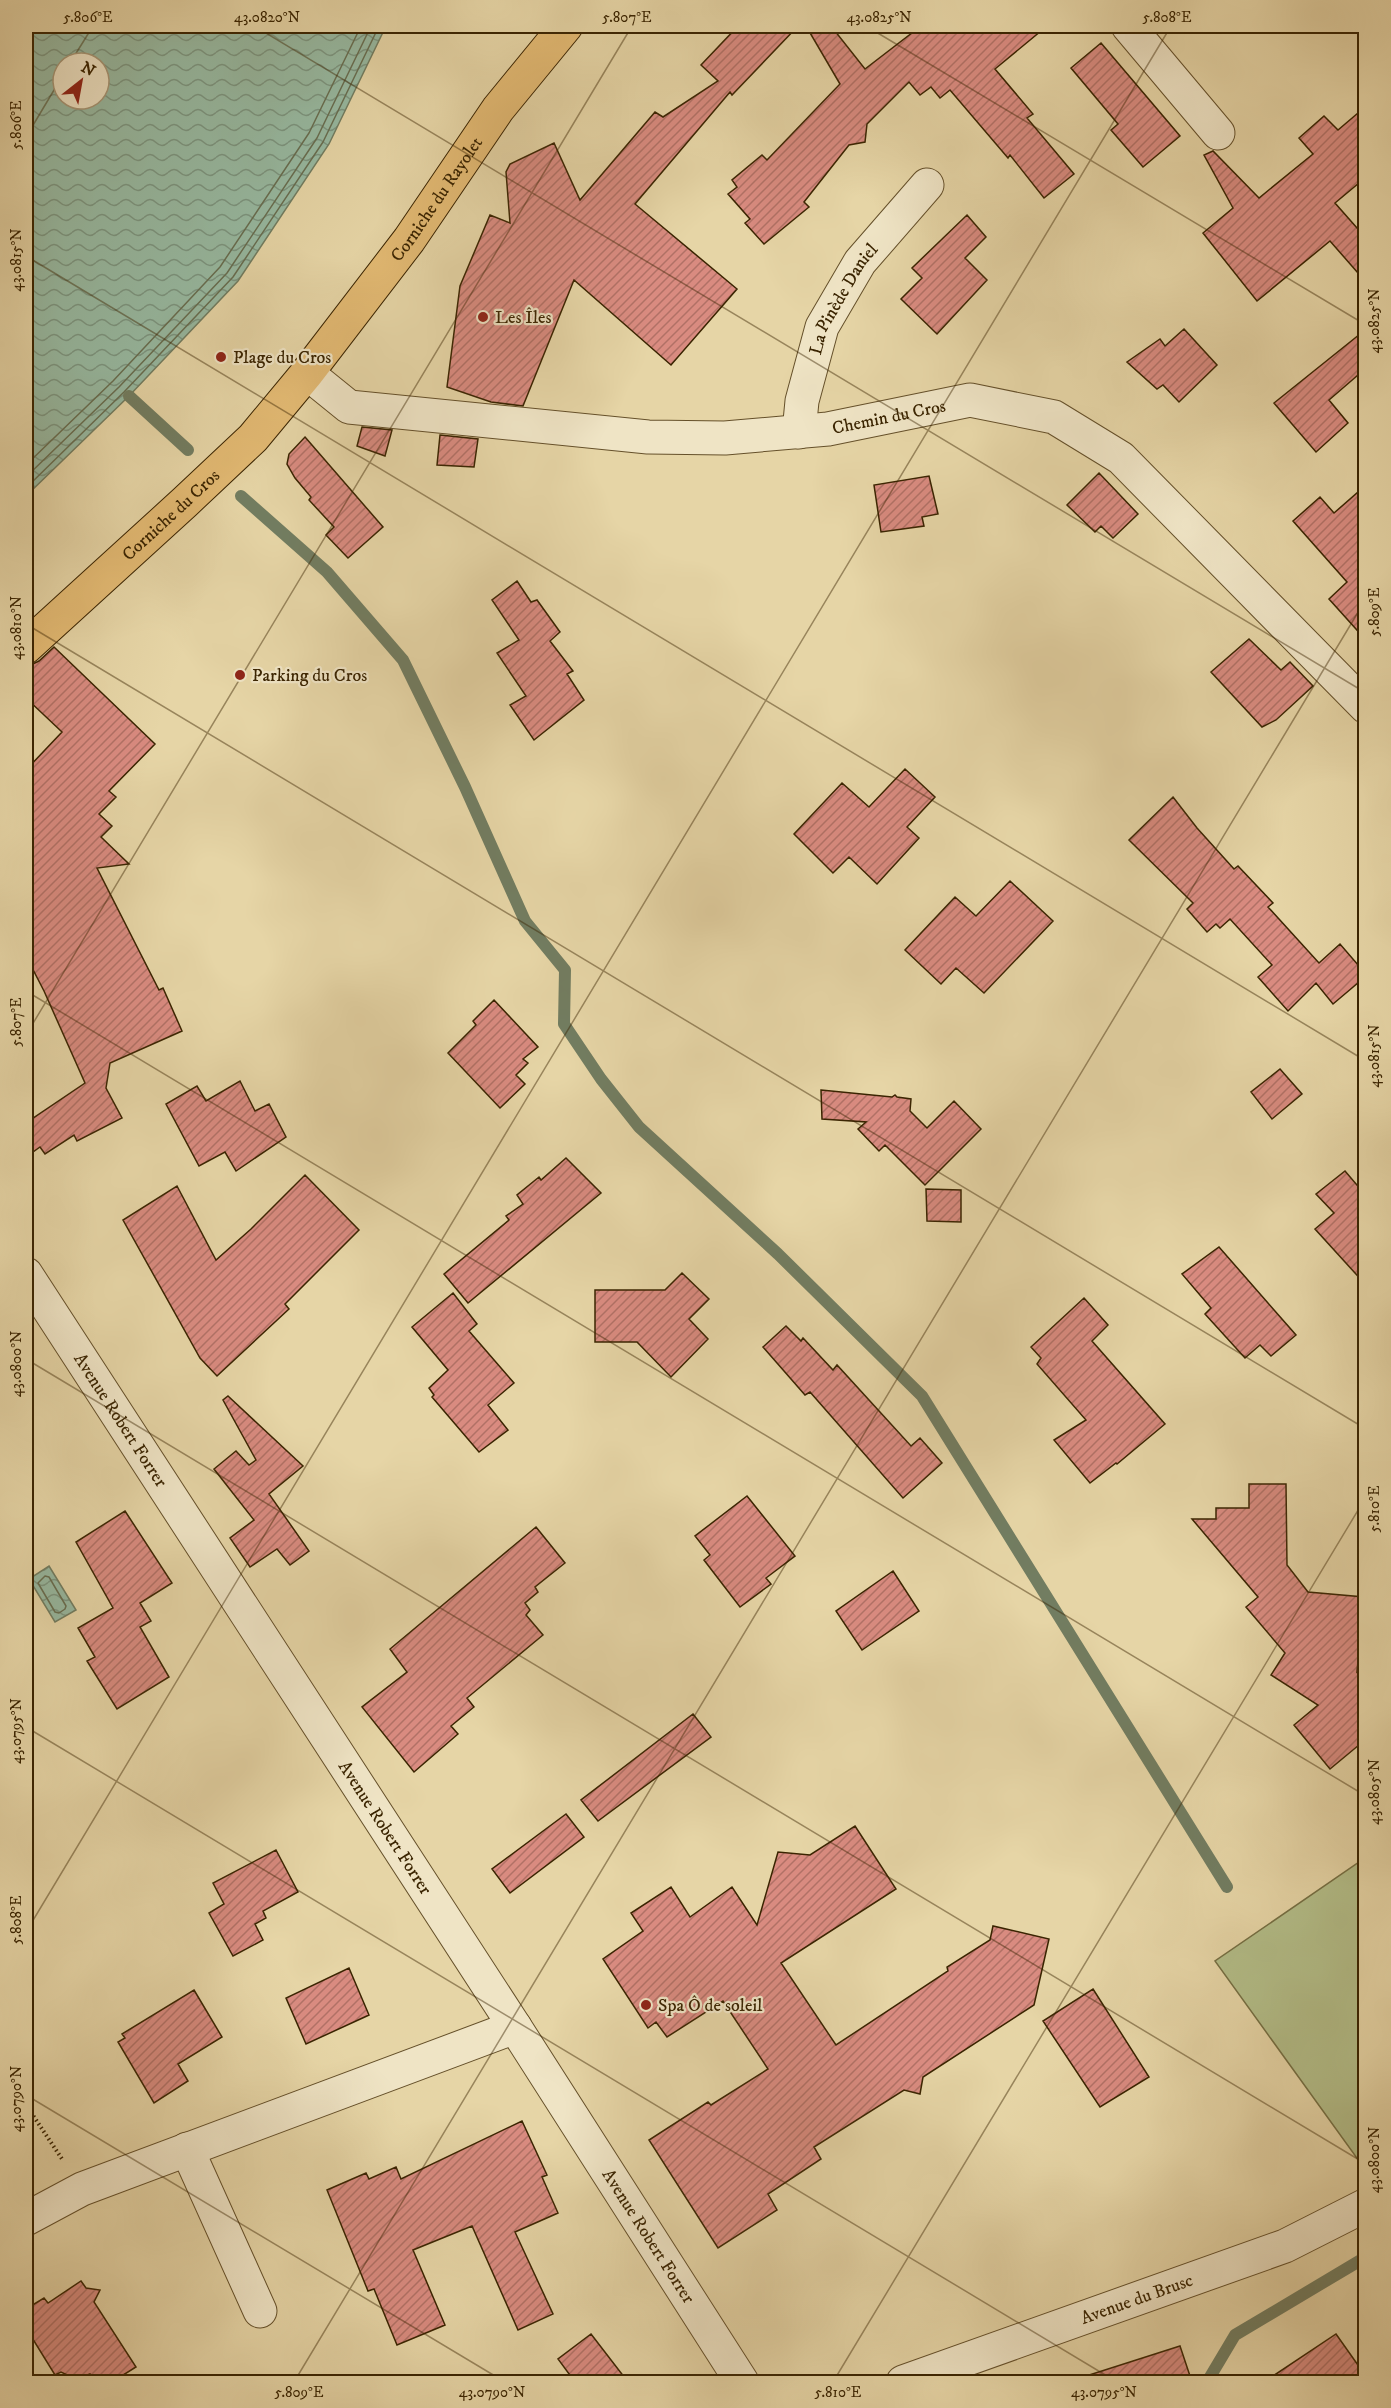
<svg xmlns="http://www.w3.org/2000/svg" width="1391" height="2408" viewBox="0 0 1391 2408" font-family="'IM FELL DW Pica',serif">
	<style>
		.pitch { fill: #b3bd88; stroke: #767044; stroke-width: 1.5 }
		.water { fill: url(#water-waves); stroke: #727d61; stroke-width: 1.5; fill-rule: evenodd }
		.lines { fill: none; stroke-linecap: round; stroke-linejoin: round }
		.shore { stroke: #686e51; stroke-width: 1.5 }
		.stream { stroke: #727d61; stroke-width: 12 }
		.building { fill: url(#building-hatch); stroke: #3a2401; stroke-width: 1.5 }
		.minor-casing { stroke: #65502a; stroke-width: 35 }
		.major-casing { stroke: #3a2401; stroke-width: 35 }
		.path { stroke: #3a2401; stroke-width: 4; stroke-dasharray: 1.5 3; stroke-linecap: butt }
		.minor { stroke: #efe4c5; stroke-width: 33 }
		.major { stroke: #e3ba73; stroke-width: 33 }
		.ticks { fill: none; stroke: #3a2401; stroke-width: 1.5; stroke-opacity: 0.45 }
		.poi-dot { fill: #8f2418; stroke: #efe4c5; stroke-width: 2 }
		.labels { text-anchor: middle; stroke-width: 4.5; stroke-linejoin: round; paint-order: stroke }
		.street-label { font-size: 18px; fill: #3a2401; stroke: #efe4c5 }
		.poi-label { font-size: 18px; fill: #3a2401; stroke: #efe4c5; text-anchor: start }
		.neatline { fill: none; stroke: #3a2401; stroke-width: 2 }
		.ticks-label { font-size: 15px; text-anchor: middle; fill: #3a2401 }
	</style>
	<defs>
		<pattern id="water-waves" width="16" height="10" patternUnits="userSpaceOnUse" patternTransform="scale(1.5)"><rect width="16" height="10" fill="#97b9a1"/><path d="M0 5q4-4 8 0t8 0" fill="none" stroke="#7c9681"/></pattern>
		<pattern id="building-hatch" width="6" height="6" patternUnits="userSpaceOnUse" patternTransform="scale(1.5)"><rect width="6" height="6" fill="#d98b80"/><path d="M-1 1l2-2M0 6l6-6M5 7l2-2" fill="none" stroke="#b17166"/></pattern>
	</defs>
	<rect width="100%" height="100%" fill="#e6d5a6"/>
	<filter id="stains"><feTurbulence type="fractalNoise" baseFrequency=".00333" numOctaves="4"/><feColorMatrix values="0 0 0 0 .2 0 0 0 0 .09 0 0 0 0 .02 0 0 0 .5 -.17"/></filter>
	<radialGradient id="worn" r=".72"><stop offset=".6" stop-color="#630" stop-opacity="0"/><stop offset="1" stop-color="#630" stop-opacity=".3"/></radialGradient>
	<path class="pitch" d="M1365 1858 1366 2156 1359 2161 1215 1961Z"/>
	<path class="water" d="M26 26H386L329 144 238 281 129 396 26 496ZM63 63H99V99H63Z
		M49 1566 76 1610 55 1622 29 1579Z"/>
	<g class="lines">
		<path class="shore" d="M26 465 113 381 220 267 309 133 361 26
			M26 477 119 387 227 273 317 138 371 26
			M26 488 124 392 233 277 323 142 379 26
			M45 1576 49 1577 66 1606 65 1609 59 1613 55 1612 38 1583Z"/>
		<path class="stream" d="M129 396 188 450
			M241 496 327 572 403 660 465 787 525 921 565 970 564 1024 601 1079 639 1127 778 1254 922 1396 1227 1887
			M1207 2382 1235 2335 1366 2257"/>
	</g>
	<path class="building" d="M738 26H798L732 95 730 92 635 204 737 289 671 365 574 280 523 406 491 402 447 387 460 286 490 215 510 223 506 172 510 164 554 143 580 200 655 112 663 117 718 81 701 65Z
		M806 26H831L865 69 921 26H1047L995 69 1033 114 1027 118 1074 174 1044 198 1010 155 1008 158 950 90 940 98 931 87 920 95 909 82 867 124 865 142 849 145 804 202 809 207 764 244 745 223 750 219 728 194 737 187 732 180 762 155 767 160 840 84Z
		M1101 43 1180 136 1143 167 1111 130 1118 124 1071 68Z
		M1365 107V178L1335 203 1365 237V281L1330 241 1257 301 1203 233 1233 208 1204 155 1213 151 1259 198 1313 154 1299 138 1324 116 1338 130Z
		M967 215 986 237 965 258 987 280 937 334 901 299 922 278 912 268Z
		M1184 329 1217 365 1179 402 1163 385 1157 389 1127 362 1160 339 1165 346Z
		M1365 330V369L1329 400 1348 423 1316 452 1274 403Z
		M362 427 392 430 385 456 357 446Z
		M440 435 478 439 474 467 437 465Z
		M305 437 383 527 348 558 326 535 334 527 309 500 311 497 295 478 287 464 289 454Z
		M1099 473 1138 514 1113 538 1101 526 1095 532 1067 505Z
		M929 476 938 514 922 517 924 526 881 532 874 485Z
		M1365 486V639L1329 599 1347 582 1293 521 1320 497 1334 513Z
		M517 581 531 602 537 600 560 632 550 641 573 671 567 674 584 700 534 740 510 705 526 696 497 653 519 640 492 600Z
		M1249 639 1281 670 1290 662 1313 686 1276 720 1262 727 1211 672Z
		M54 647 155 744 109 791 116 797 99 814 112 826 101 837 129 864 97 868 159 990 163 988 182 1031 110 1063 106 1088 122 1118 77 1141 74 1135 45 1154 40 1147 26 1157V1123L85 1083 44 991 26 956V770L62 732 26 698V667L39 661Z
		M905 769 935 797 907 827 919 838 877 884 849 857 833 873 794 834 842 783 869 807Z
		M1173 797 1197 828 1234 869 1238 866 1273 903 1268 907 1319 963 1340 944 1365 973V977L1333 1004 1316 983 1288 1011 1258 977 1272 965 1230 919 1220 928 1216 924 1207 932 1187 909 1193 903 1129 840Z
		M1010 881 1053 921 984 993 956 968 941 984 905 950 955 897 976 916Z
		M494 1000 538 1047 523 1059 528 1063 516 1075 525 1084 500 1108 448 1053 476 1025 473 1021Z
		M1280 1069 1302 1094 1272 1119 1251 1092Z
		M240 1081 255 1111 269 1104 286 1137 236 1171 225 1152 199 1166 166 1104 197 1086 206 1101Z
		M821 1090 892 1097 895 1095 897 1097 911 1099 910 1111 927 1128 954 1101 981 1129 925 1185 885 1145 879 1151 858 1129 866 1122 822 1119Z
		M566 1158 601 1193 468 1303 444 1274 509 1220 506 1216 523 1204 517 1195 539 1177 541 1180Z
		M1345 1171 1362 1191 1365 1188V1284L1315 1229 1334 1213 1316 1194Z
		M305 1175 359 1230 285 1304 289 1309 217 1376 200 1358 123 1220 177 1186 216 1260 251 1229Z
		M926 1189 961 1190V1222L927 1221Z
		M1219 1247 1296 1335 1271 1356 1260 1345 1245 1358 1205 1314 1211 1308 1182 1274Z
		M682 1273 709 1299 689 1319 708 1339 671 1377 637 1342H595V1290H665Z
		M453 1293 477 1324 469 1331 514 1383 488 1405 508 1430 479 1452 432 1397 434 1395 429 1388 448 1370 412 1327Z
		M1084 1298 1108 1325 1092 1341 1165 1424 1117 1464 1116 1463 1090 1483 1054 1440 1086 1420 1037 1364 1041 1358 1031 1347Z
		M786 1326 801 1341 803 1338 833 1370 837 1365 911 1446 920 1438 942 1463 903 1498 810 1392 805 1395 763 1347Z
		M228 1396 303 1466 269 1494 309 1551 290 1565 277 1549 250 1567 230 1538 254 1520 214 1469 236 1451 249 1465 256 1460 223 1400Z
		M1249 1484H1286L1287 1565 1308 1592 1364 1597 1357 1672 1365 1666V1740L1330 1769 1294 1725 1318 1705 1271 1675 1285 1653 1246 1607 1258 1597 1192 1519H1216V1508H1249Z
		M747 1496 795 1556 766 1578 771 1584 740 1607 704 1560 710 1555 695 1536Z
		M125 1511 172 1583 140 1603 151 1621 140 1627 169 1677 117 1709 87 1661 95 1657 78 1628 113 1608 76 1542Z
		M536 1527 565 1563 535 1587 538 1592 525 1603 530 1610 526 1615 543 1635 467 1698 474 1707 451 1726 458 1734 414 1772 362 1707 407 1672 390 1649Z
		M893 1571 919 1611 862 1650 836 1611Z
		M693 1714 711 1737 598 1821 581 1800Z
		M566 1814 584 1837 510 1893 492 1869Z
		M855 1826 896 1889 781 1963 836 2045 948 1971 947 1967 990 1940 993 1926 1049 1939 1034 2005 923 2077 920 2094 904 2090 814 2147 821 2159 768 2194 777 2210 718 2248 649 2140 708 2102 711 2105 768 2069 723 2001 667 2037 656 2022 648 2028 603 1959 643 1931 631 1913 671 1887 690 1917 732 1887 757 1925 778 1852 810 1855Z
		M276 1850 298 1892 263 1911 266 1918 255 1924 263 1940 233 1956 209 1913 224 1904 213 1883Z
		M349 1968 369 2015 306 2044 286 1998Z
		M1093 1989 1149 2077 1100 2107 1043 2021Z
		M194 1990 222 2037 178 2064 188 2081 154 2103 118 2042 125 2038 122 2034Z
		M522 2121 547 2175 542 2177 558 2213 515 2232 553 2314 518 2330 472 2226 413 2250 445 2325 397 2345 374 2289 368 2291 327 2190 366 2173 369 2179 396 2167 401 2179Z
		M81 2281 86 2288 100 2290 94 2302 136 2367 112 2382H95L90 2374 76 2379 61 2372 55 2375 26 2328V2309L44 2298 48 2303Z
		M591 2334 628 2382H575L558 2359Z
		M1336 2334 1365 2375V2382H1264Z
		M1180 2346 1192 2382H1087L1086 2376Z"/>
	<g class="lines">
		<g class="minor-casing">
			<g id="minor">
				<path d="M1128 26 1218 133"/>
				<path id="s1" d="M307 373 349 407 648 437 725 438 828 429 970 400 1054 417 1121 458 1366 707"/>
				<path id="s2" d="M799 432 802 401 822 327 860 262 927 185"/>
				<path id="s3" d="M26 1274 515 2027 742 2382"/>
				<path d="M187 2149 260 2311"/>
				<path d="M26 2219 82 2189 515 2027"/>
				<path id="s4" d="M903 2382 1285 2246 1366 2205"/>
			</g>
		</g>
		<g class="major-casing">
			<g id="major">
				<path id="s5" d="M26 647 185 502 253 438 307 373 409 240 498 109 566 26"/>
			</g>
		</g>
		<path class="path" d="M26 2105 62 2159"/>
		<use href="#minor" class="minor"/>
		<use href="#major" class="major"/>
	</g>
	<path class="ticks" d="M254 26 1366 693M866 26 1366 325M70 63 93 26M26 137 63 75M26 256 1366 1061M26 624 1366 1429M26 991 1366 1796M26 1035 632 26M26 1359 1366 2164M26 1727 1117 2382M26 1932 1171 26M26 2095 505 2382M294 2382 1366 599M833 2382 1366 1497"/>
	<g class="poi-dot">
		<circle cx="483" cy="317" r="6"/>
		<circle cx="221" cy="357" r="6"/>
		<circle cx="240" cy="675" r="6"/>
		<circle cx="646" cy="2005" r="6"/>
	</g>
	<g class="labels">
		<g class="street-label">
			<text dy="6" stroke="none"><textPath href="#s5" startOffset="610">Corniche du Rayolet</textPath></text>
			<text dy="6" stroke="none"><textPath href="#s2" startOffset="142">La Pinède Daniel</textPath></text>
			<text dy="6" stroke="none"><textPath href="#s1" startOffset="597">Chemin du Cros</textPath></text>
			<text dy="6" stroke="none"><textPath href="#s5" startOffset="196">Corniche du Cros</textPath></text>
			<text dy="6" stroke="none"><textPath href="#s3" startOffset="174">Avenue Robert Forrer</textPath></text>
			<text dy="6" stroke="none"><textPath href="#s3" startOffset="660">Avenue Robert Forrer</textPath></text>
			<text dy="6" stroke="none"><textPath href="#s3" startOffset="1146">Avenue Robert Forrer</textPath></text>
			<text dy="6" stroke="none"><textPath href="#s4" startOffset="248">Avenue du Brusc</textPath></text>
		</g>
		<g class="poi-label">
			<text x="495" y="323">Les Îles</text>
			<text x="233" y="363">Plage du Cros</text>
			<text x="252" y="681">Parking du Cros</text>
			<text x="658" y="2011">Spa Ô de soleil</text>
		</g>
	</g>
	<rect width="1391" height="2408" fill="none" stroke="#e6d5a6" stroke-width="66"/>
	<g transform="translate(81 81) rotate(31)"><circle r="28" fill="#efe4c5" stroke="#a79777" stroke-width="1.5"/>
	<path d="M0-4.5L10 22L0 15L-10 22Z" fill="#8f2418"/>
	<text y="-9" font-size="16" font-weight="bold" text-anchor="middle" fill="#3a2401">N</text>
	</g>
	<rect x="33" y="33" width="1325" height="2342" class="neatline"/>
	<g class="ticks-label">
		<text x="88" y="22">5.806°E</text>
		<text x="267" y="22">43.0820°N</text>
		<text x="627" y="22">5.807°E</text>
		<text x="879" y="22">43.0825°N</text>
		<text x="1167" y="22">5.808°E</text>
		<text transform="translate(16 125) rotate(-90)" y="5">5.806°E</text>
		<text transform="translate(16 260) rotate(-90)" y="5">43.0815°N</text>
		<text transform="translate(1374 321) rotate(-90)" y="5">43.0825°N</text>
		<text transform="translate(1374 612) rotate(-90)" y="5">5.809°E</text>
		<text transform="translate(16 628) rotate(-90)" y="5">43.0810°N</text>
		<text transform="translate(16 1022) rotate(-90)" y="5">5.807°E</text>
		<text transform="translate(1374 1056) rotate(-90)" y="5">43.0815°N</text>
		<text transform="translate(16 1364) rotate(-90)" y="5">43.0800°N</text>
		<text transform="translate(1374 1509) rotate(-90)" y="5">5.810°E</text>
		<text transform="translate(16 1731) rotate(-90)" y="5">43.0795°N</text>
		<text transform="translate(1374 1792) rotate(-90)" y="5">43.0805°N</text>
		<text transform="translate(16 1920) rotate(-90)" y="5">5.808°E</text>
		<text transform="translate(16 2099) rotate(-90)" y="5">43.0790°N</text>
		<text transform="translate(1374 2160) rotate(-90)" y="5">43.0800°N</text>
		<text x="299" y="2397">5.809°E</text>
		<text x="492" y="2397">43.0790°N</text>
		<text x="838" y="2397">5.810°E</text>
		<text x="1104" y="2397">43.0795°N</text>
	</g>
	<rect width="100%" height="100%" filter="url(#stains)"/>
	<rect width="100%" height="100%" fill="url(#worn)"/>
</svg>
